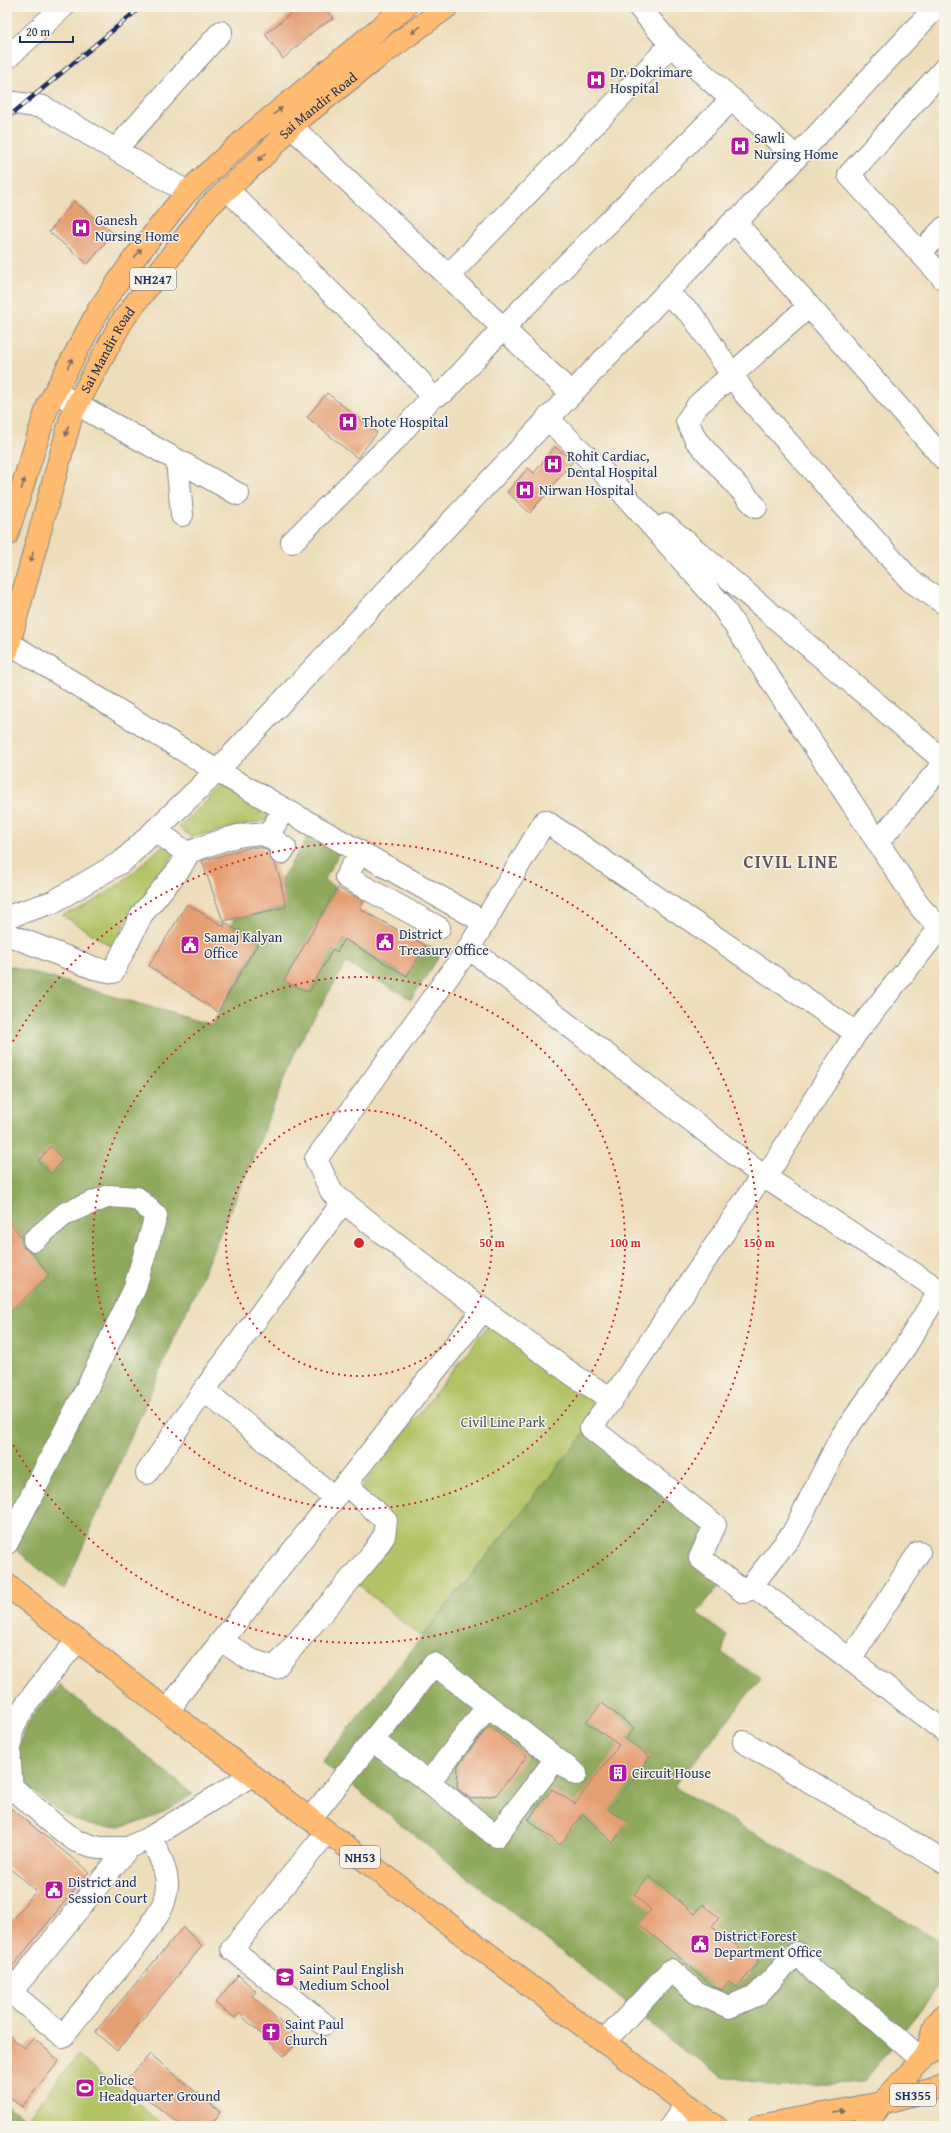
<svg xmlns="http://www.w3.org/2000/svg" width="951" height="2133" viewBox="0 0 951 2133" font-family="'Gentium Book Plus',serif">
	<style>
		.green { fill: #b3c366; stroke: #677962 }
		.forest { fill: #8ea95b; stroke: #546c5c }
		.building { fill: #e69f73 }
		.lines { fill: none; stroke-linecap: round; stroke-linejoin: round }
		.minor-casing { stroke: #84868c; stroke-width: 24 }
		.major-casing { stroke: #84868c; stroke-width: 24 }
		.highway-casing { stroke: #84868c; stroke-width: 24 }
		.minor { stroke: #fff; stroke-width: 22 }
		.major { stroke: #febb71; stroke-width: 22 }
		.highway { stroke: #febb71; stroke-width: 22 }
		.rail-casing { stroke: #1b2f5e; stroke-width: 4.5 }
		.rail { stroke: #f7f3e8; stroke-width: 3; stroke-dasharray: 9; stroke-linecap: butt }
		.oneway { fill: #816e67 }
		.ring { fill: none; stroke: #d62828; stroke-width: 2; stroke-dasharray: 2 4 }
		.labels { text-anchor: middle; stroke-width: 3; stroke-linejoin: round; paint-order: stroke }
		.shield { fill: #f7f3e8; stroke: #5d6a87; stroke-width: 1 }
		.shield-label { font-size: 13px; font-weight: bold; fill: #1b2f5e }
		.poi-label { font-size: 14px; fill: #1b2f5e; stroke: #f7f3e8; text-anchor: start }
		.street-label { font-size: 14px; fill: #1b2f5e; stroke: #f7f3e8 }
		.park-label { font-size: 14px; fill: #415460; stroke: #f7f3e8 }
		.district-label { font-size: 18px; font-weight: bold; letter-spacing: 1px; fill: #625665; stroke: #f7f3e8 }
		.centre { fill: #d62828; stroke: #f7f3e8; stroke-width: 2 }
		.ring-label { font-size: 12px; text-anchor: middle; font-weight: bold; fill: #d62828; stroke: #f7f3e8; stroke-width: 3; stroke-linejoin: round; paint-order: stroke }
	</style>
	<rect width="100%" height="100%" fill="#f7f3e8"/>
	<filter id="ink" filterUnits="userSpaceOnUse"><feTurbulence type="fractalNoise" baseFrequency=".025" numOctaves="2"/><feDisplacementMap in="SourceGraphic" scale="8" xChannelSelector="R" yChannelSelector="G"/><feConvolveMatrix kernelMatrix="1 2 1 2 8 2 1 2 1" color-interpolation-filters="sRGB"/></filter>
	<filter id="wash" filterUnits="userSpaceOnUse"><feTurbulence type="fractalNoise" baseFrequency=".012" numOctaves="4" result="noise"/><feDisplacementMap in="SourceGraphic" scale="16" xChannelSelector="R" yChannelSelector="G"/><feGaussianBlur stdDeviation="0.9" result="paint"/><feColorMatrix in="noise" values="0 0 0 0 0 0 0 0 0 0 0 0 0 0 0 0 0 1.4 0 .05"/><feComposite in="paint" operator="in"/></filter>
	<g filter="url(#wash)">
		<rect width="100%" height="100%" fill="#eeddba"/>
		<path class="green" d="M223 785 271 814 266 820 191 837 179 827Z
			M164 844 176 851 146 895 127 918 114 948 62 915C102 904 134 872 164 844Z
			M490 1323 601 1403 588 1429 421 1637 357 1584 386 1545 361 1488Z
			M77 2055 165 2126H22Z"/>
		<path class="forest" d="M309 835 339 853 324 881 337 888 284 981 333 949 338 951 344 939 407 976 425 945 443 951 411 999 346 963 296 1049 249 1168 64 1590 7 1542V965L212 1025 258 944 230 926 234 919 286 907 281 879Z
			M588 1429 712 1526 698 1559 723 1581 697 1613 727 1636 722 1653 761 1678 674 1787 944 1943V1980L863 2082 779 2087 723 2076 670 2040 621 1999 322 1762Z
			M60 1685 193 1794C171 1809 146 1824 119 1826 108 1827 96 1827 86 1824 68 1819 32 1794 22 1778 15 1765 19 1744 24 1731 31 1714 48 1699 60 1685Z
			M7 2105 26 2120 22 2126H7Z"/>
		<g id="blocks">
			<path class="building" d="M295 7H322L334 18 316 29 283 59 265 34 294 11Z
				M74 201 113 233 88 264 49 232Z
				M327 393 377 433 357 458 307 417Z
				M555 447 573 461 530 513 507 492 528 468 534 473Z
				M251 847 263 848 269 852 270 858 275 864 280 879 286 907 223 921 202 861Z
				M337 888 364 901 360 909 425 945 407 976 344 939 337 952 333 949 309 992 284 981Z
				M187 904 225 927 224 922 258 943 218 1012 149 966Z
				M51 1146 63 1160 51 1174 38 1161Z
				M7 1218 22 1238 24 1248 32 1252 49 1275 7 1315Z
				M602 1703 634 1728 626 1739 650 1757 609 1810 628 1822 613 1843 583 1814 560 1845 528 1820 552 1789 575 1804 619 1745 586 1722Z
				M489 1726 527 1756 496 1795 471 1799 457 1788 458 1765Z
				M7 1805 89 1872 7 1973V1927L36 1891 7 1866Z
				M649 1876 695 1914 703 1904 719 1918 712 1927 759 1962 737 1987 728 1982 722 1990 714 1987 638 1923 651 1910 634 1894Z
				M183 1927 202 1946 117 2051 95 2032Z
				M238 1975 256 1991 252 1996 300 2040 284 2056 239 2013 235 2018 215 2003Z
				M7 2034 25 2048 34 2038 59 2061 22 2107 7 2096Z
				M150 2054 220 2112 211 2126H182L125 2082Z"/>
		</g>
	</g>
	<g filter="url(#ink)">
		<use href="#blocks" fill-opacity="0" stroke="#84868c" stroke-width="1"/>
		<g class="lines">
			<g class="minor-casing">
				<path id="minor" d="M639 7 671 45 796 157
					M7 58 63 7
					M944 69 849 175 944 279
					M7 102 43 107 187 192
					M291 126 572 394
					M116 149 221 32
					M227 189 420 381 431 398
					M734 221 742 216 936 7
					M920 253 944 228
					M448 276 671 45
					M666 293 692 315 745 394 911 581 944 603
					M55 392 238 494
					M547 418 614 483 720 603 921 908 940 928 944 924
					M177 460 182 515
					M756 507 696 440 687 421 698 405 809 306
					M666 525 944 761
					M292 542 395 440 431 398 444 392 503 328 732 99
					M9 643 217 771 484 922
					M155 830 188 854
					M268 836 285 848 281 853
					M878 842 944 763
					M360 852 346 877 439 928
					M7 917 53 902 123 861 217 771 734 221 944 459
					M7 934 94 968 113 972 142 914 180 868 189 852C211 845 246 828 268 836L284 809
					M469 948 763 1176 944 1293
					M856 1033 545 821 469 948 316 1159 332 1193 445 1282 576 1377 612 1399 759 1180 772 1167 856 1033 940 928 944 934
					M612 1399 591 1428 715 1525 700 1558 744 1592 752 1585 944 1731
					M147 1473 204 1390
					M335 1498 204 1390 343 1202
					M7 1543 87 1388 134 1290 156 1216 137 1198 109 1196 66 1213 34 1240
					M752 1585 793 1533 841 1437 905 1347 939 1291
					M222 1641 251 1660 275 1668 372 1554 384 1536 386 1521 346 1484
					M850 1660 919 1552
					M169 1712 178 1696 483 1310
					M373 1741 429 1782 496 1836 556 1759
					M744 1742 944 1862
					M429 1782 488 1706
					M12 1787 51 1822 76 1841 99 1848H128L151 1837 252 1775
					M7 1793 12 1787C10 1768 8 1751 12 1732 16 1711 62 1660 78 1640
					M310 1819 434 1664 576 1774
					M7 1989 63 2036C93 1994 138 1952 162 1907 165 1901 167 1890 167 1883 166 1866 157 1852 151 1837
					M11 1992 128 1848
					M324 2024 232 1949 327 1832
					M604 2042 671 1970 697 1993 729 2007 757 1995 797 1953 815 1972 878 2021 922 2060
					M671 2126 686 2104"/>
			</g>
			<g class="major-casing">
				<path id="major" d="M925 2056 936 2024 944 2015
					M759 2126 882 2103 944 2086
					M865 2126 882 2103 925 2056 944 2045"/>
			</g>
			<g class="highway-casing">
				<g id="highway">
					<path d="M7 535 48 405 99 309 133 260 187 192 252 133 405 7"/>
					<path id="s1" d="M7 651 72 414 122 321 208 207 268 152 291 126 369 64 447 7"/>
					<path d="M7 1585 169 1712 715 2126"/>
				</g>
			</g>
			<use href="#minor" class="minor"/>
			<use href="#major" class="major"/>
			<use href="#highway" class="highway"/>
			<g class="rail-casing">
				<path id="rail" d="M7 118 141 7"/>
			</g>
			<use href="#rail" class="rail"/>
		</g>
		<defs><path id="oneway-solid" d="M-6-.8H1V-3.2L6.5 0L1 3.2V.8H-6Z"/></defs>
		<g class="oneway">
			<use href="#oneway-solid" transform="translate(416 30) rotate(144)"/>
			<use href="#oneway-solid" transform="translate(278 111) rotate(-40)"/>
			<use href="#oneway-solid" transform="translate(262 157) rotate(137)"/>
			<use href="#oneway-solid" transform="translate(138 253) rotate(-51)"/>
			<use href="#oneway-solid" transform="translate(70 363) rotate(-62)"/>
			<use href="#oneway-solid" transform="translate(67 431) rotate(106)"/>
			<use href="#oneway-solid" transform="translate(23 484) rotate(-72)"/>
			<use href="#oneway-solid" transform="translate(32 557) rotate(104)"/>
			<use href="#oneway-solid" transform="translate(839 2111) rotate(-11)"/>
		</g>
	</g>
	<g class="ring">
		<circle cx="359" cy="1243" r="133"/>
		<circle cx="359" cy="1243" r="266"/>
		<path d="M7 1052A400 400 0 1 1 7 1434"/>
	</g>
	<defs>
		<g id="hospital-square" transform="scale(1)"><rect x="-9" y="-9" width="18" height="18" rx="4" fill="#b5179e" stroke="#f7f3e8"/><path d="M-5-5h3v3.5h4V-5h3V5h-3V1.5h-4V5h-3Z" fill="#fff"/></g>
		<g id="civic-square" transform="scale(1)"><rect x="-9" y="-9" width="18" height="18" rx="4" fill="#b5179e" stroke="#f7f3e8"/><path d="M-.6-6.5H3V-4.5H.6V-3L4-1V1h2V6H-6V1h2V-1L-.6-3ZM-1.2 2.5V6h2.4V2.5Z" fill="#fff"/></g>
		<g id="building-square" transform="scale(1)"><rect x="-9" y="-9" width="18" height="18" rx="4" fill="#b5179e" stroke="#f7f3e8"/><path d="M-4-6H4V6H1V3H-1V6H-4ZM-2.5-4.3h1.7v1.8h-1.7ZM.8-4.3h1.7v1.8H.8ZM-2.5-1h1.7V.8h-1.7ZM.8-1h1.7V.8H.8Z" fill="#fff"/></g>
		<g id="school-square" transform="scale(1)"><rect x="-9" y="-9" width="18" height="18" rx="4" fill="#b5179e" stroke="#f7f3e8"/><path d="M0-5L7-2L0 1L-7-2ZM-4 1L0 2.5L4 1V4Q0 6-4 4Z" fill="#fff"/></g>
		<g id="church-square" transform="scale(1)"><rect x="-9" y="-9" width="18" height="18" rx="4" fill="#b5179e" stroke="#f7f3e8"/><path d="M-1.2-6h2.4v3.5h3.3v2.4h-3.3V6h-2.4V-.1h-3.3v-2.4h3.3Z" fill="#fff"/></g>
		<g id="stadium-square" transform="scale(1)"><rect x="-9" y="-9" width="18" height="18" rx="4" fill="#b5179e" stroke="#f7f3e8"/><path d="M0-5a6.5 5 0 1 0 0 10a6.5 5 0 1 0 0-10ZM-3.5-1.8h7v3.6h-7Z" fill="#fff"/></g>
	</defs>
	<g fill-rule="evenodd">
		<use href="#hospital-square" x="596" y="80"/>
		<use href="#hospital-square" x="740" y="146"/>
		<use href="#hospital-square" x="81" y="228"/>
		<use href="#hospital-square" x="348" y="422"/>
		<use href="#hospital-square" x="553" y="464"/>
		<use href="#hospital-square" x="525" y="490"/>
		<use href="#civic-square" x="385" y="942"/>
		<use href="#civic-square" x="190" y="945"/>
		<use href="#building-square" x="618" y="1773"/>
		<use href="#civic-square" x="54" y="1890"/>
		<use href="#civic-square" x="700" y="1944"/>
		<use href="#school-square" x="285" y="1977"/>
		<use href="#church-square" x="271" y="2032"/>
		<use href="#stadium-square" x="85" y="2088"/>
	</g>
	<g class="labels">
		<g class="shield">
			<rect x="130" y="268" width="46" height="22" rx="3"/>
			<rect x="340" y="1846" width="40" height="22" rx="3"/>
			<rect x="890" y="2084" width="46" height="22" rx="3"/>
		</g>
		<g class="shield-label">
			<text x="153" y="284">NH247</text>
			<text x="360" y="1862">NH53</text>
			<text x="913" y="2100">SH355</text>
		</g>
		<g class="poi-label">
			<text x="610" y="77">Dr. Dokrimare<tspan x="610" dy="16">Hospital</tspan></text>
			<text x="754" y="143">Sawli<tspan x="754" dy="16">Nursing Home</tspan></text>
			<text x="95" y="225">Ganesh<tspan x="95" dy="16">Nursing Home</tspan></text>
			<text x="362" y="427">Thote Hospital</text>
			<text x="567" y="461">Rohit Cardiac,<tspan x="567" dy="16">Dental Hospital</tspan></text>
			<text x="539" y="495">Nirwan Hospital</text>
			<text x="399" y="939">District<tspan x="399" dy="16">Treasury Office</tspan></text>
			<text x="204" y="942">Samaj Kalyan<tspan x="204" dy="16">Office</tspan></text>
			<text x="632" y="1778">Circuit House</text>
			<text x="68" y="1887">District and<tspan x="68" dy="16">Session Court</tspan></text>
			<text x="714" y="1941">District Forest<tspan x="714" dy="16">Department Office</tspan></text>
			<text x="299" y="1974">Saint Paul English<tspan x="299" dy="16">Medium School</tspan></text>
			<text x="285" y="2029">Saint Paul<tspan x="285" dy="16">Church</tspan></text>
			<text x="99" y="2085">Police<tspan x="99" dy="16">Headquarter Ground</tspan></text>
		</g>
		<g class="street-label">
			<text dy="5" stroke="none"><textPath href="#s1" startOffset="644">Sai Mandir Road</textPath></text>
			<text dy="5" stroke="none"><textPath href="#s1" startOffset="319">Sai Mandir Road</textPath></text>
		</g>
		<g class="park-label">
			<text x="503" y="1427">Civil Line Park</text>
		</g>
		<g class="district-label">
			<text x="791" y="868">CIVIL LINE</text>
		</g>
	</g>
	<circle cx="359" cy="1243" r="6" class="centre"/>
	<g class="ring-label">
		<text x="492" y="1247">50 m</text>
		<text x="625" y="1247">100 m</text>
		<text x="759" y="1247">150 m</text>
	</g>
	<rect width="951" height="2133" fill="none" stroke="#f7f3e8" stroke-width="24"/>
	<path d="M20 36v6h53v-6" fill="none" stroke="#1b2f5e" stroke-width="2"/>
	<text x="26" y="36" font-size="12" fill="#1b2f5e" stroke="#f7f3e8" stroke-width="3" paint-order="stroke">20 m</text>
</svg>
